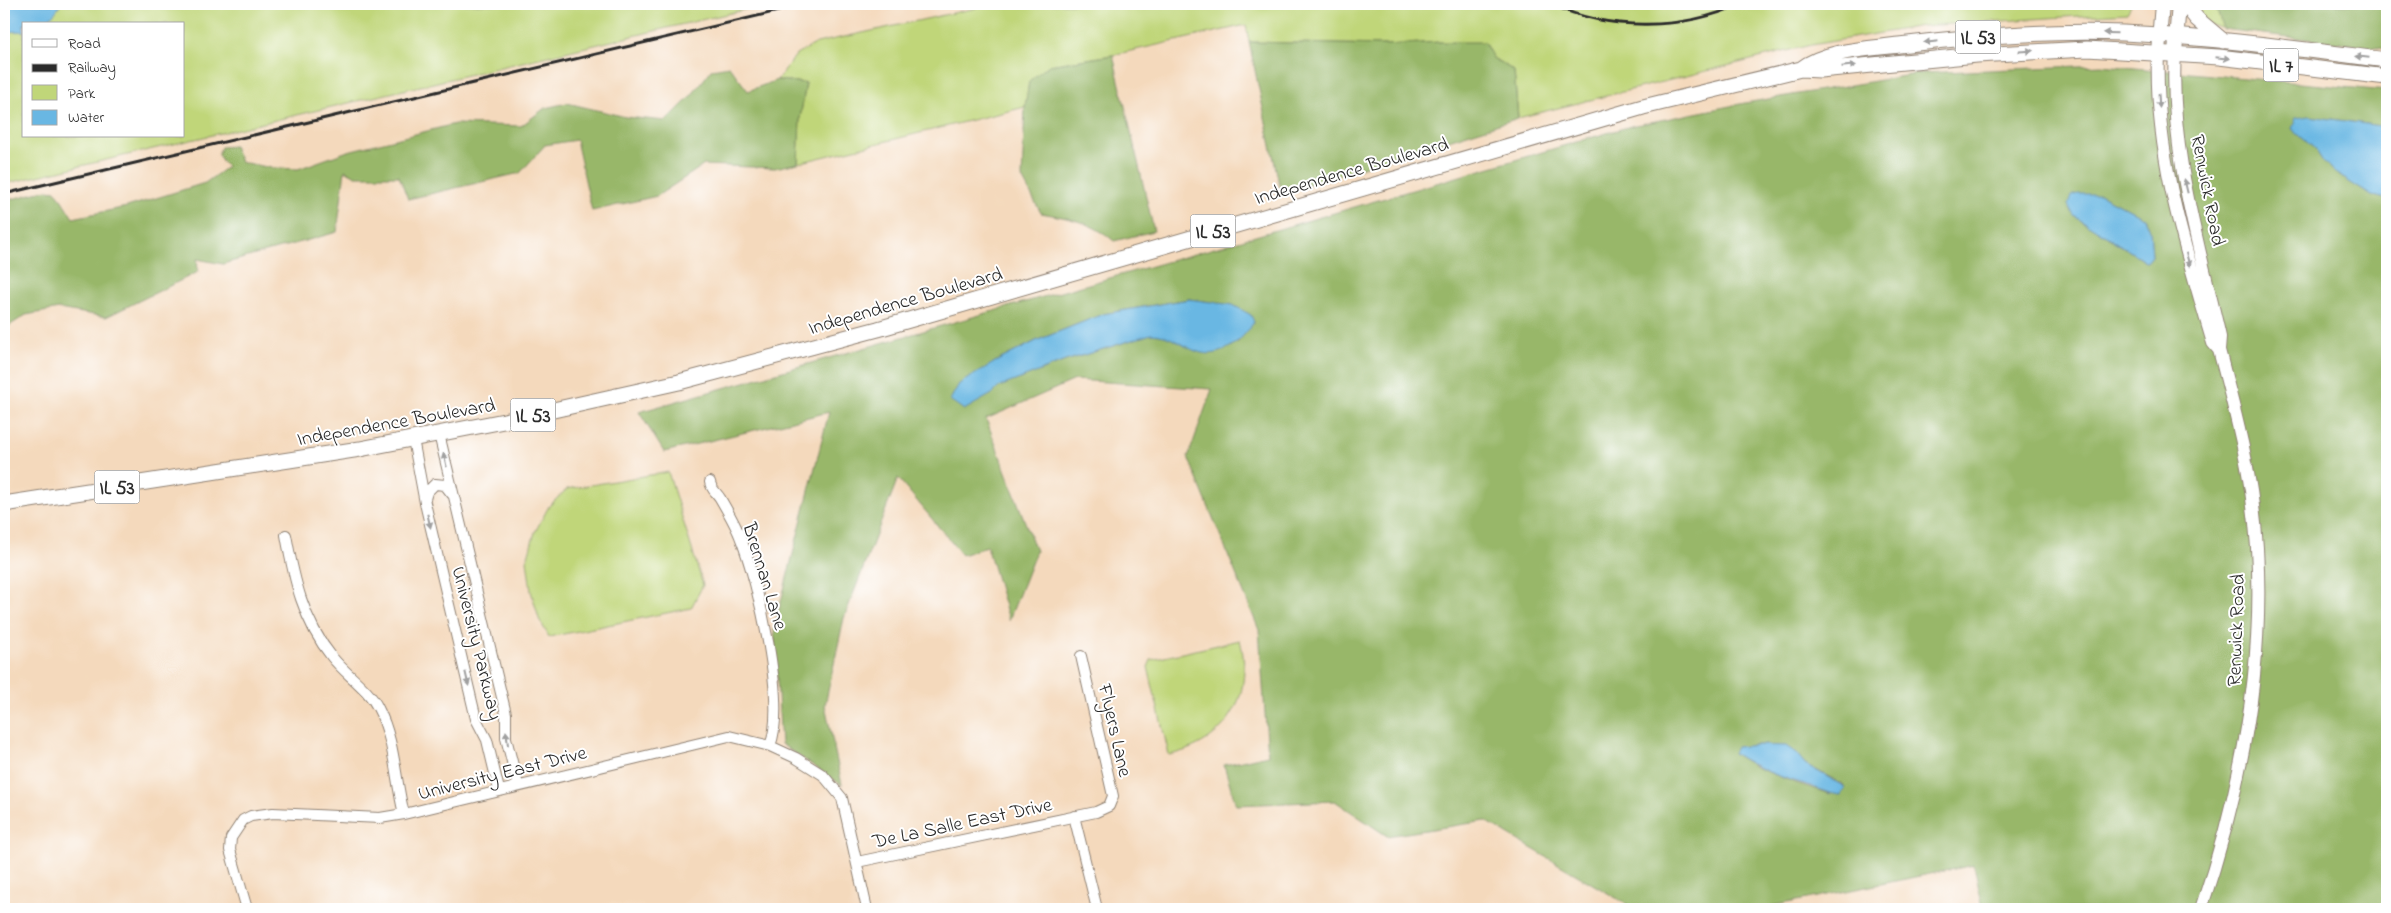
<svg xmlns="http://www.w3.org/2000/svg" width="2391" height="913" viewBox="0 0 2391 913" font-family="'Indie Flower',sans-serif">
	<style>
		.green { fill: #c0d679; stroke: #768052; fill-rule: evenodd }
		.forest { fill: #98b769; stroke: #62714a; fill-rule: evenodd }
		.water { fill: #69b7e3; stroke: #4a7187 }
		.lines { fill: none; stroke-linecap: round; stroke-linejoin: round }
		.minor-casing { stroke: #908274; stroke-width: 12 }
		.tertiary-casing { stroke: #908274; stroke-width: 14 }
		.secondary-casing { stroke: #908274; stroke-width: 16 }
		.primary-casing { stroke: #908274; stroke-width: 17 }
		.minor { stroke: #fff; stroke-width: 10 }
		.tertiary { stroke: #fff; stroke-width: 12 }
		.secondary { stroke: #fff; stroke-width: 14 }
		.primary { stroke: #fff; stroke-width: 15 }
		.rail { stroke: #2b2b2b; stroke-width: 3 }
		.oneway { fill: #a0a0a0 }
		.labels { text-anchor: middle; stroke-width: 4; stroke-linejoin: round; paint-order: stroke }
		.shield { fill: #fff; stroke: #6b6b6b; stroke-width: 1 }
		.shield-label { font-size: 19px; font-weight: bold; fill: #2b2b2b }
		.street-label { font-size: 20px; fill: #2b2b2b; stroke: #fff }
	</style>
	<rect width="100%" height="100%" fill="#fff"/>
	<filter id="ink" filterUnits="userSpaceOnUse"><feTurbulence type="fractalNoise" baseFrequency=".02" numOctaves="2"/><feDisplacementMap in="SourceGraphic" scale="10" xChannelSelector="R" yChannelSelector="G"/><feConvolveMatrix kernelMatrix="1 2 1 2 8 2 1 2 1" color-interpolation-filters="sRGB"/></filter>
	<filter id="wash" filterUnits="userSpaceOnUse"><feTurbulence type="fractalNoise" baseFrequency=".0096" numOctaves="4" result="noise"/><feDisplacementMap in="SourceGraphic" scale="20" xChannelSelector="R" yChannelSelector="G"/><feGaussianBlur stdDeviation="1.12" result="paint"/><feColorMatrix in="noise" values="0 0 0 0 0 0 0 0 0 0 0 0 0 0 0 0 0 1.4 0 .05"/><feComposite in="paint" operator="in"/></filter>
	<g filter="url(#wash)">
		<rect width="100%" height="100%" fill="#f4d9bc"/>
		<path class="green" d="M4 4H769L4 184ZM24 24H184V136H24Z
			M994 4H2132L2127 13 1922 26 1811 45 1518 118 1514 71 1493 58 1441 42 1384 45 1249 42 1246 25 1113 55 1049 65 1029 82 1025 107 798 163 800 118 806 83 777 80 796 55 817 43Z
			M2194 4H2215L2223 29 2205 23Z
			M668 472 703 585 691 608 549 637 539 619 531 591 527 560 535 532 549 506 567 489Z
			M1240 640C1255 697 1226 743 1169 755L1148 667 1151 660Z"/>
		<path class="forest" d="M2215 4H2387V49L2223 29Z
			M1249 42 1384 45 1441 42H1484L1493 58 1514 71 1518 118 1281 193Z
			M1113 55 1154 231 1114 241C1092 222 1069 218 1041 213L1022 178 1025 107 1029 81 1049 65Z
			M2102 65 2387 91V127L2310 116 2292 128 2315 149 2322 160 2335 173 2372 196 2387 199V909H1983L1974 865 1758 909H1635L1485 821 1387 836 1335 801 1236 805 1224 765 1268 755 1259 630 1188 457 1212 389 1075 380 986 419 1036 551 1009 620 987 546 962 555 898 478 844 618 825 705 842 785 781 744 774 629 829 412 664 452 639 412 1194 254 1631 126 1745 103 1922 73ZM2099 194 2145 218 2150 230 2152 256 2147 262 2074 216ZM1189 299 1233 305 1254 322 1237 343 1151 334 1065 361 999 387 992 394 981 399 995 362 1038 340 1103 314ZM1757 745 1785 746 1796 753 1805 764 1844 785 1830 794 1796 783 1755 767 1733 753 1737 747Z
			M729 66 748 91 777 80 806 83 800 118 798 163 775 168 704 165 657 196 592 211 576 140 545 145 520 173 408 199 399 176H356L345 170 337 232 223 264 197 259 198 272 106 317 59 309 26 315 4 329V201L47 190 56 191 73 218 127 207 205 183 227 167 218 155 221 147 234 146 241 162 272 168 298 169 348 151 455 124 521 126 545 108 567 103 626 117 666 121 691 96 712 69Z"/>
		<path class="water" d="M4 4H61C50 21 44 24 24 24V31L4 32Z
			M2310 116 2387 127V199L2372 196 2335 173 2322 160 2315 149 2292 129 2296 118Z
			M2078 194H2099L2145 218 2150 230 2152 256 2147 262 2074 216 2068 205 2071 196Z
			M1189 299 1233 305 1251 315 1254 322C1243 339 1222 360 1198 352 1179 345 1173 335 1151 334L1065 361 1020 379 999 387 992 394 964 410 950 400 959 384 995 362 1038 340 1103 314Z
			M1757 745 1786 746 1796 753 1805 764 1845 787 1841 795C1828 794 1817 788 1804 784 1779 777 1756 768 1733 753L1736 747Z"/>
	</g>
	<g filter="url(#ink)">
		<g class="lines">
			<g class="minor-casing">
				<path id="minor" d="M439 434 506 714V738L518 785
					M413 439 425 503 476 719 487 740 499 790
					M710 482C711 489 716 492 720 498 727 510 736 525 741 539 758 583 787 703 770 746
					M425 499 427 492 435 484 445 485 452 494
					M286 535C294 579 303 621 332 657 346 675 368 688 378 708 395 740 395 779 404 814
					M1074 816 1097 909
					M857 862 1096 812 1109 806 1113 796 1081 656
					M247 909 230 850 231 838 243 820 251 816 273 813 380 818 404 814 729 736 770 746 796 758 823 775 842 798 867 909"/>
			</g>
			<g class="tertiary-casing">
				<path id="tertiary" d="M2158 52C2154 152 2185 248 2213 343L2219 350
					M2175 53C2169 149 2199 244 2220 337L2219 350C2229 389 2240 428 2247 467 2275 616 2249 767 2201 909"/>
			</g>
			<g class="secondary-casing">
				<path id="secondary" d="M2158 52 2162 4
					M2175 53 2179 4"/>
			</g>
			<g class="primary-casing">
				<path id="primary" d="M2185 4 2197 19 2223 41
					M1801 69C1827 50 1868 49 1899 45 1973 36 2048 30 2123 33 2211 37 2299 49 2387 60
					M4 504 360 449 504 421 679 382 878 329 1643 107 1801 69 1820 70 1977 55 2087 49 2219 57 2387 77"/>
			</g>
			<use href="#minor" class="minor"/>
			<use href="#tertiary" class="tertiary"/>
			<use href="#secondary" class="secondary"/>
			<use href="#primary" class="primary"/>
			<path class="rail" d="M1551 4C1609 32 1684 30 1741 4
				M4 194 808 4"/>
		</g>
		<defs><path id="oneway-solid" d="M-6-.8H1V-3.2L6.5 0L1 3.2V.8H-6Z" transform="scale(1.25)"/></defs>
		<g class="oneway">
			<use href="#oneway-solid" transform="translate(2110 33) rotate(-179)"/>
			<use href="#oneway-solid" transform="translate(1931 42) rotate(174)"/>
			<use href="#oneway-solid" transform="translate(2026 51) rotate(-3)"/>
			<use href="#oneway-solid" transform="translate(2362 57) rotate(-174)"/>
			<use href="#oneway-solid" transform="translate(2223 58) rotate(6)"/>
			<use href="#oneway-solid" transform="translate(1849 66) rotate(-6)"/>
			<use href="#oneway-solid" transform="translate(2159 101) rotate(86)"/>
			<use href="#oneway-solid" transform="translate(2186 186) rotate(-103)"/>
			<use href="#oneway-solid" transform="translate(2188 260) rotate(74)"/>
			<use href="#oneway-solid" transform="translate(445 460) rotate(-103)"/>
			<use href="#oneway-solid" transform="translate(429 521) rotate(77)"/>
			<use href="#oneway-solid" transform="translate(467 679) rotate(77)"/>
			<use href="#oneway-solid" transform="translate(507 738) rotate(-98)"/>
		</g>
	</g>
	<g class="labels">
		<g class="shield">
			<rect x="1955.5" y="20.5" width="45" height="33" rx="4"/>
			<rect x="2263.5" y="48.5" width="35" height="33" rx="4"/>
			<rect x="1190.5" y="214.5" width="45" height="33" rx="4"/>
			<rect x="510.5" y="398.5" width="45" height="33" rx="4"/>
			<rect x="94.5" y="470.5" width="45" height="33" rx="4"/>
		</g>
		<g class="shield-label">
			<text x="1978" y="44">IL 53</text>
			<text x="2281" y="72">IL 7</text>
			<text x="1213" y="238">IL 53</text>
			<text x="533" y="422">IL 53</text>
			<text x="117" y="494">IL 53</text>
		</g>
		<g class="street-label">
			<text transform="translate(1351 170) rotate(-16)" y="7">Independence Boulevard</text>
			<text transform="translate(2209 190) rotate(79)" y="7">Renwick Road</text>
			<text transform="translate(905 300) rotate(-16)" y="7">Independence Boulevard</text>
			<text transform="translate(396 421) rotate(-10)" y="7">Independence Boulevard</text>
			<text transform="translate(766 576) rotate(73)" y="7">Brennan Lane</text>
			<text transform="translate(2235 630) rotate(-88)" y="7">Renwick Road</text>
			<text transform="translate(478 643) rotate(76)" y="7">University Parkway</text>
			<text transform="translate(1116 730) rotate(77)" y="7">Flyers Lane</text>
			<text transform="translate(502 772) rotate(-14)" y="7">University East Drive</text>
			<text transform="translate(962 822) rotate(-12)" y="7">De La Salle East Drive</text>
		</g>
	</g>
	<rect width="2391" height="913" fill="none" stroke="#fff" stroke-width="20"/>
	<rect x="22" y="22" width="162" height="115" fill="#ffffff" stroke="#aaaaaa"/>
	<rect x="32" y="39" width="25" height="8" fill="#ffffff" stroke="#aaaaaa"/>
	<text x="68" y="48" font-size="15" fill="#2b2b2b">Road</text>
	<rect x="32" y="64" width="25" height="8" fill="#2b2b2b" stroke="#aaaaaa"/>
	<text x="68" y="72" font-size="15" fill="#2b2b2b">Railway</text>
	<rect x="32" y="85" width="25" height="15" fill="#c0d679" stroke="#aaaaaa"/>
	<text x="68" y="98" font-size="15" fill="#2b2b2b">Park</text>
	<rect x="32" y="110" width="25" height="15" fill="#69b7e3" stroke="#aaaaaa"/>
	<text x="68" y="122" font-size="15" fill="#2b2b2b">Water</text>
</svg>
